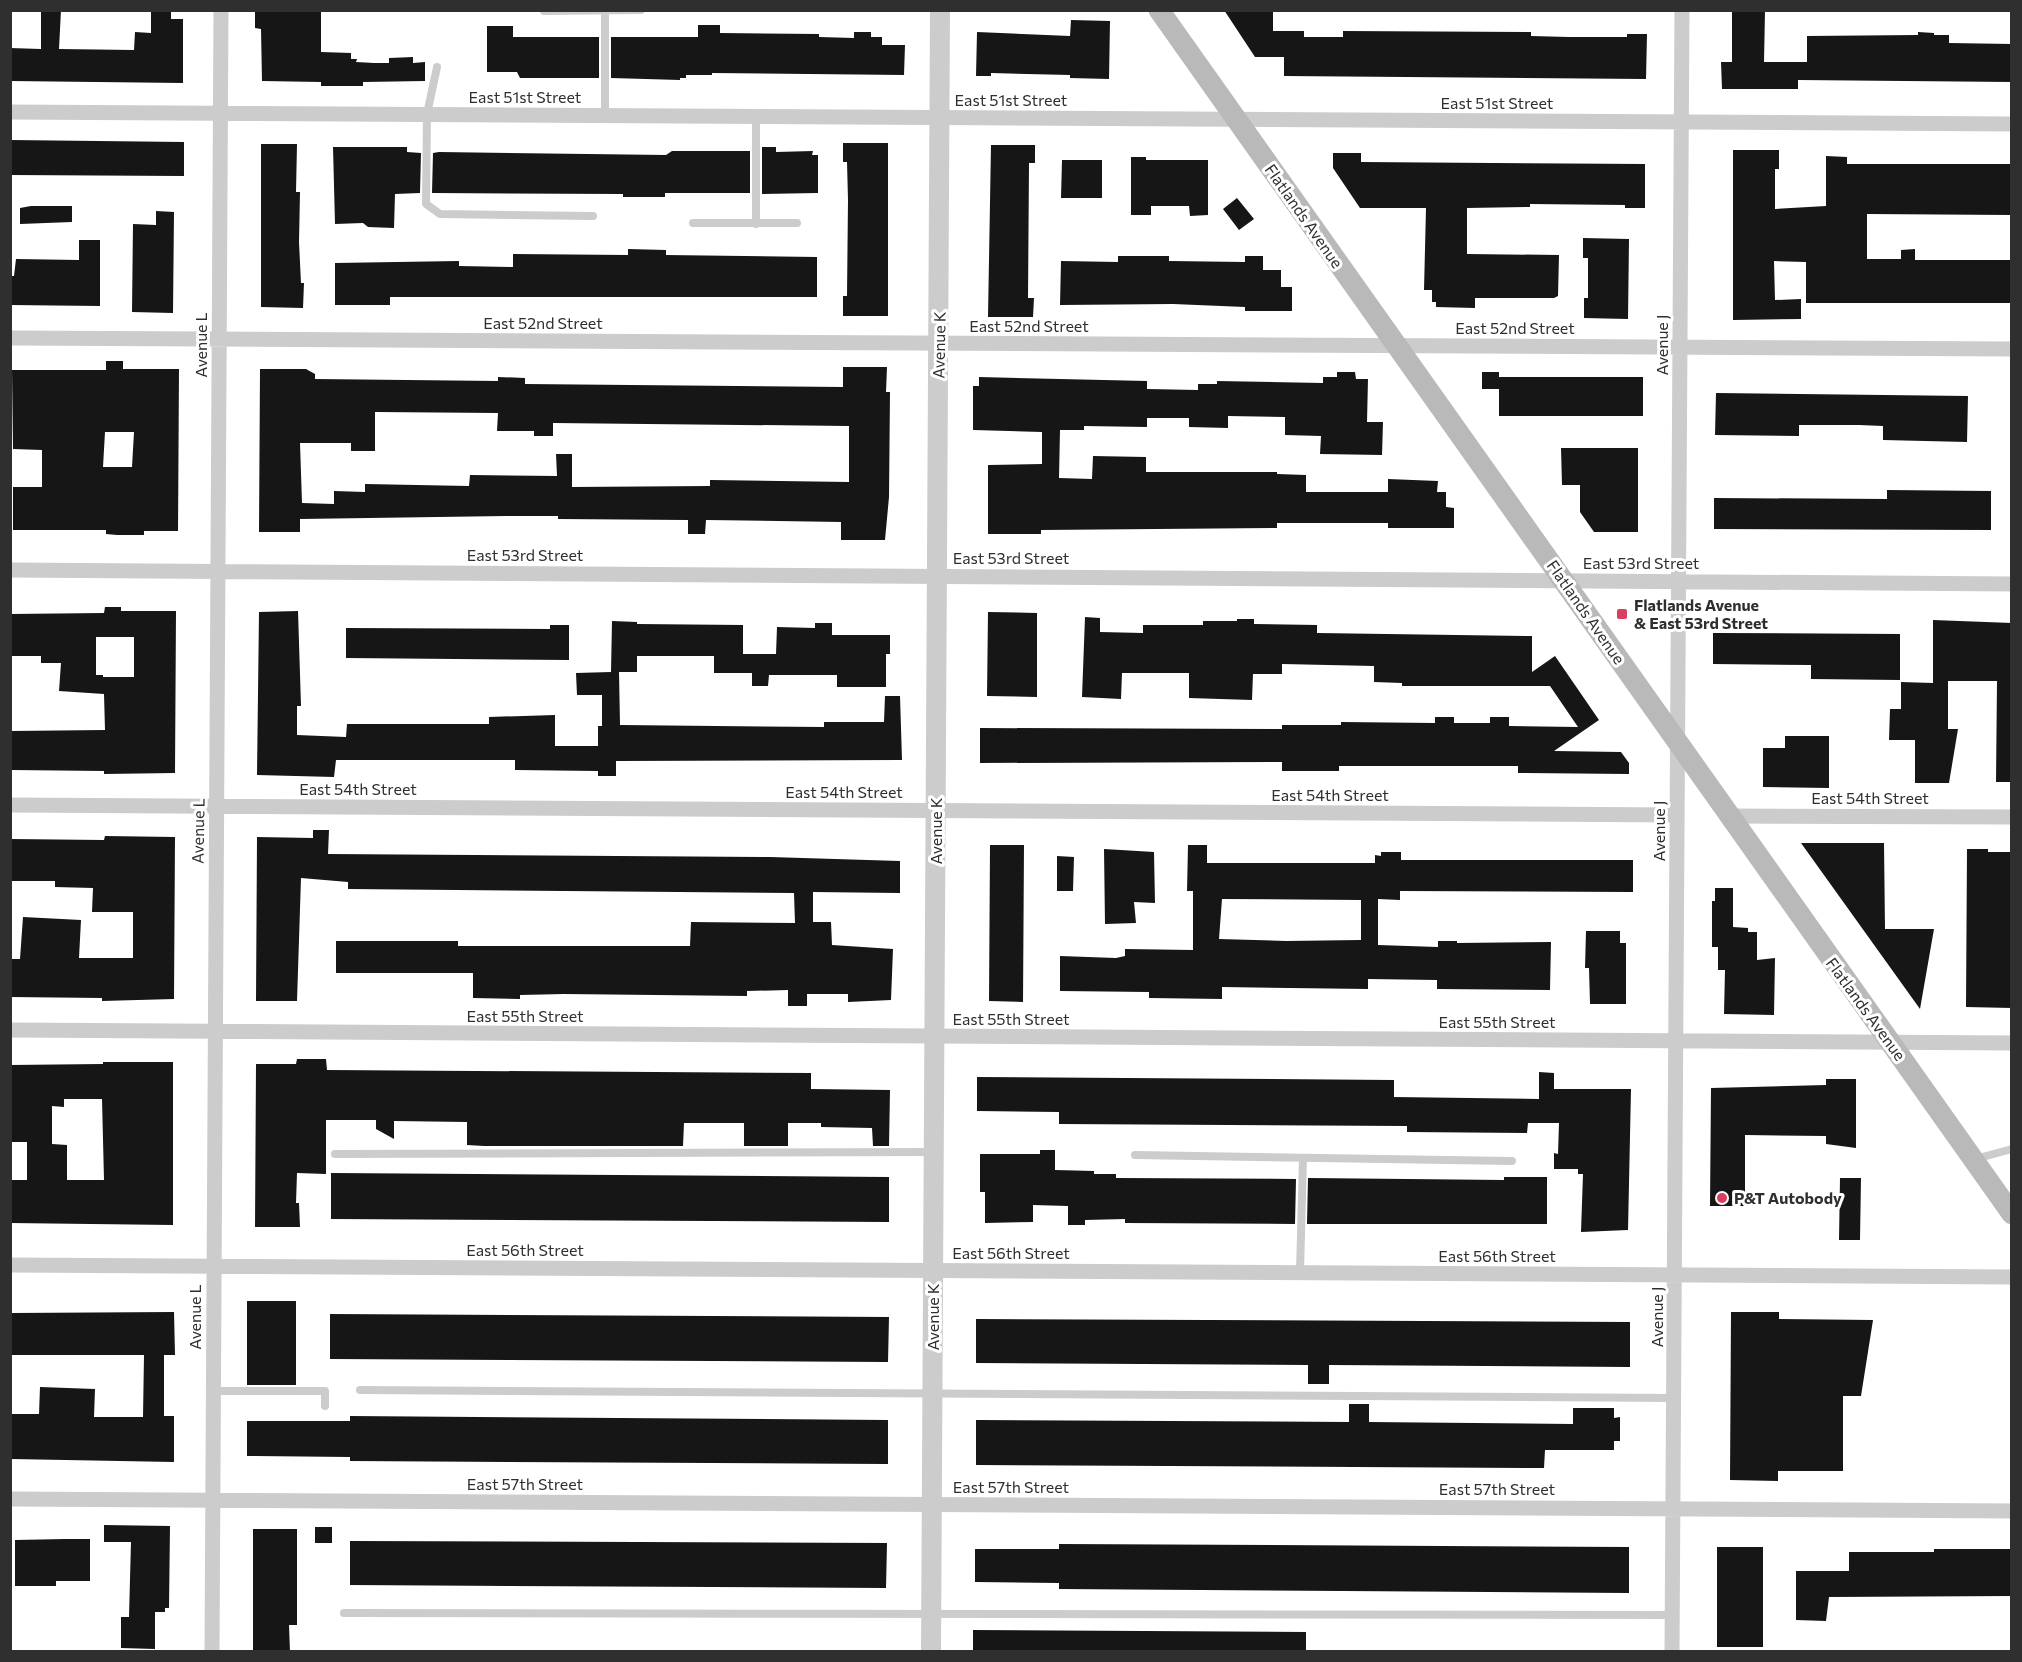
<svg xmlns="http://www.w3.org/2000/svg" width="2022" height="1662" viewBox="0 0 2022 1662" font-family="Commissioner,sans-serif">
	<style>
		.building { fill: #161616; fill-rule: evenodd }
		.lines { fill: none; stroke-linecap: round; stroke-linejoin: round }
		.service { stroke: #ccc; stroke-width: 8 }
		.minor { stroke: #ccc; stroke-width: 15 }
		.tertiary { stroke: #ccc; stroke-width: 20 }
		.secondary { stroke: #b9b9b9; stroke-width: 21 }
		.poi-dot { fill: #d93d5f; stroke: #fff; stroke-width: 2 }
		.labels { text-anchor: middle; stroke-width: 6; stroke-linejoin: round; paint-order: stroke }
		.street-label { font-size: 16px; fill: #2f2f2f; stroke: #fff }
		.poi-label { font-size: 16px; font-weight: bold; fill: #2f2f2f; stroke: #fff; text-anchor: start }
	</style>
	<rect width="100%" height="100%" fill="#fff"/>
	<path class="building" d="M41 10H61L59 49 134 50 135 32 151 33V10H171V19H183V83L10 81V48L41 49Z
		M255 10H321V52L351 53V59H357L356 62 374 63H389V58L413 57V63L425 62V81L363 82V86H321V82L262 81 261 29 255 28Z
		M1224 10H1273V31H1304V37H1343V31L1531 32V36L1569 37H1627V34H1647L1646 79 1284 76V57H1255Z
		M1732 10 1765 11 1764 62H1807V36L1918 35V32L1934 33V35H1949V43L2012 44V82L1798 80V89H1722L1721 62H1732Z
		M1071 20 1110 21 1109 79 1070 78V75L991 73V76H976L977 32 1070 36Z
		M698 25H720V33L819 34V37L854 38V32H871V37H882V45H905L904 75 712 73V75H686V78H680V80L611 78V37H698Z
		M487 26H513V37H599V78H520L517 72H487Z
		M10 140 184 142V176L10 175Z
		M843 143H888V316H843V296H847L848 200 847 162H843Z
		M261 144H297L296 192H300L299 242 301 283H304L303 308 261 307Z
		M991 145H1035V163H1029L1028 298H1034L1033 317H988Z
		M333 147H407V152L421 153 420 193 395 194 394 228 368 227 363 223 335 224Z
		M762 147H776V152L813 151 812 155H818V193L762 194Z
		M1733 150H1779V169H1775V209L1826 206V156L1847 157V164H2012V215L1867 214V259H1901V250L1915 249V260H2012V303H1806V262L1774 261 1775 300 1801 299V319L1733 320Z
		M672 151H750V193H665V197H623V194L432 193 433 153 439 152 666 155Z
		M1333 153H1361V162L1645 164V208H1625V205L1530 204V207L1467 208V254L1559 255 1558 296 1554 298H1475V308L1436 307V302H1432V290H1424L1426 208H1360L1333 168Z
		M1131 157H1146V160H1208V215L1190 216 1189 206H1151V215H1131Z
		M1062 160H1102V198H1061Z
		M1237 198 1254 219 1239 230 1223 209Z
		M31 206H72V222L20 224V208Z
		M156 211 174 212 173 313 132 312 133 224 156 225Z
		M1583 238 1629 239 1628 319 1584 318V298H1588V258H1583Z
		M79 240H100V306L10 305V276H14L16 259 79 260Z
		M628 249 666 250V255L817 257V297H390V305H335V263L459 261V266L513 267V254L628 255Z
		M1118 256H1169V261L1245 262V256H1263V270H1281V287H1292V311H1245V307L1173 304 1060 305 1061 261 1118 262Z
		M106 361H123V369H179L178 531H144V535H117L106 534V530H13V487H42V450L13 449 12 370H106ZM105 432H134L132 467H103Z
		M843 367H887L886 392H890L889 497 885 540H841V522L706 520 705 534H688V520L558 519V516H506L300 519V532H259L260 369H306L315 374V379L498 381V377L525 378V384L843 387ZM375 412 498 413 497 431H534V436H553V423L849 426V482L710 480V486L572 487V454H556L557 476 470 475 469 486 365 484V492L334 491V504L302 503 300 443H351V451H375Z
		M1337 372H1355L1356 379H1368L1367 422H1383L1382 455 1320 454 1321 436 1285 435V417L1228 416V428L1189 427V418H1147V427L1084 426V430H1060L1059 478 1092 479 1093 456 1146 457V472H1277V474L1306 475V492H1388V479L1438 481 1437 492H1446V507L1454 508V528H1388V523H1277V528L1041 530V534H988V465L1042 464V432L973 430V386H979V377L1147 381V389L1198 390V384H1217V381L1323 383V377H1337Z
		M1482 372H1499V377H1643V416H1499V389H1482Z
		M1716 393 1968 396 1967 442 1883 440V426L1859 425H1799V436L1715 435Z
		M1561 448H1638V532H1594L1580 512V485H1562Z
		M1887 490 1991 491V530L1714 529V498L1887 499Z
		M105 607H121V611H176L175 773 104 774V771L11 770V731L105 730 104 694 59 691 61 663H41V656H10V614L104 613ZM96 637H134V677H103V675H96Z
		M298 611 301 706H297V735L346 737 347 724H489V717L555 715V746H598V726H602V695H577L576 673 611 672 612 621 637 622V624L743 625V654H776L777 627 815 628V623H832V635H890V654H886V687H837V675H769L768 686H752V673H714V656H637V672H619L620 725 824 727V722H884L885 696H900L902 760 616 761V776H598V771L515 770V760H336L334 777 257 775 259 612Z
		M988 612 1037 613V697L987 696Z
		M1085 617 1100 618V632L1143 633V625H1203V621H1237V619H1254V624L1317 625V633L1532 636V672L1555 656 1599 720 1554 751 1621 752 1629 763V774L1518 773V766H1339V771H1282V762L980 763V728L1282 729V725H1341V722L1435 723V717H1454V723H1490V717H1509V726L1578 727 1550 686H1402V683L1374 682V666L1282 664V674H1253L1252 700 1189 698V673H1122L1121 699 1082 697Z
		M1933 620 2012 623V782H1996L1997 681H1948V729H1958L1949 783H1915V740H1889L1890 709H1901V682L1933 683Z
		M550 625H569V660L346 658V628L550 629Z
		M1713 633 1900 634V680L1811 679V665L1713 664Z
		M1785 736H1829V788L1763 787V748H1785Z
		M313 830H329L328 854 770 857 900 861V893L813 892V922H831L832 945 893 949 891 1000 848 1002V994H807V1006H788V990L747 991V996L564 994 520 995V999L473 998V973H336V941H458V946H690L691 922 795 923 794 893 348 889V882L301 878 297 1001H256L257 837 313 838Z
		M105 836 175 837 174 999 102 1001V998L10 997V959H20L23 917 81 920 79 958H133V912H92L93 888 55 887V881H10V839L104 840Z
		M1801 843H1884L1885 929H1934L1920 1009Z
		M990 845H1024L1023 1002 989 1001Z
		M1188 845H1207V863H1375V855L1381 856V852H1401V860H1633V892L1400 891V900L1378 899V945L1438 947V941H1457V943L1551 942 1550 990 1437 989V980L1368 979V989L1222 987V999L1149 998V992L1060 991V956L1116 958 1125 956V949L1193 950V891H1187ZM1222 899 1361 900V940L1286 941 1219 939Z
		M1104 849 1154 852 1155 903 1134 902 1136 923 1105 924Z
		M1967 849H1988V852H2010L2012 855V1008L1966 1007Z
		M1057 856 1074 857 1073 891H1057Z
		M1715 888H1733V927L1748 928V932H1757V960L1775 958 1774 1015 1724 1014 1725 970H1718V947H1712V901H1715Z
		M1586 931H1620V943H1626V1004H1590L1589 968H1585Z
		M297 1059H326L327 1070 811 1073V1089L890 1090 889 1146H873L872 1128 821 1127V1123H788V1146H744V1123H684L683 1146H484L467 1145V1122L394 1121V1139L376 1129V1120H326V1174L297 1173 296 1203H299L300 1227H255L256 1064H296Z
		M103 1062H173V1225L10 1223V1180H27V1142H11L10 1065 103 1064ZM64 1099H102L104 1180H67V1145L52 1144V1106L64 1107Z
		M1539 1072 1554 1073V1089H1631L1628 1230 1581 1232 1583 1174H1578V1169H1554V1153L1558 1154 1559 1123H1528L1527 1133 1407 1132V1126L1059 1124V1112L977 1111V1077L1394 1080V1097L1539 1099Z
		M1826 1079H1856V1148L1826 1144V1136L1745 1135V1206H1710L1711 1088 1826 1085Z
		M1040 1150H1055V1170L1094 1171V1174H1116V1178L1296 1179 1295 1224 1125 1223V1219L1085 1220V1225H1068V1206L1033 1205V1222L985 1223V1192H980V1154H1040Z
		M331 1173 889 1177V1222L331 1219Z
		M1504 1177H1547V1224H1307L1308 1178 1504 1180Z
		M1840 1178H1861L1860 1240H1839Z
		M247 1301H296V1385H247Z
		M174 1312 175 1355H164V1416H174V1462L11 1459V1414H39L40 1387 95 1389 94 1417H143L144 1355H11V1313Z
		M1731 1312H1779V1319L1873 1320 1861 1396H1843V1471H1778V1481L1730 1480Z
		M330 1314 889 1317 888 1362 330 1359Z
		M976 1319 1630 1322V1367L1329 1365V1384H1308V1365L976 1363Z
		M1349 1404H1369V1422L1573 1424V1408H1614V1418L1620 1417V1441H1614V1450H1545L1544 1468 976 1465V1420L1349 1422Z
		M350 1416 888 1420V1464L350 1461V1457L247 1456V1421H350Z
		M104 1525 170 1526 169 1608H165V1612H155V1649L121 1648V1617H129L131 1542H104Z
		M315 1527H332V1543H315Z
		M253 1529H297V1625H289L290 1652H253Z
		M65 1539H90V1581H56V1586H15V1540Z
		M350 1541 887 1543 886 1588 350 1585Z
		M1059 1544 1629 1547V1593L1059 1589V1583L975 1582V1549H1059Z
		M1717 1547H1763V1647H1717Z
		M1934 1549H2012V1596L1829 1597 1826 1621 1796 1620V1571H1849V1552H1934Z
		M973 1630 1306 1632V1652H973Z"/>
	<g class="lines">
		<path class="service" d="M544 11 641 10
			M605 11V115
			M437 67 427 114 426 204 440 214 593 216
			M693 223H797
			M756 224V116
			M335 1154 933 1152
			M1135 1155 1512 1161
			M1975 1159 2012 1149
			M1300 1272 1303 1158
			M360 1390 1674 1398
			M213 1391H325V1406
			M344 1613 1672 1615"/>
		<path class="minor" d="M10 112 2012 124
			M10 338 2012 349
			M10 570 2012 584
			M10 805 1677 815
			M1728 816 2012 817
			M10 1030 2012 1043
			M10 1265 2012 1277
			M10 1499 2012 1511
			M212 1652 221 10
			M1672 1652 1682 10"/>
		<path class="tertiary" d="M931 1652 940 10"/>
		<path class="secondary" d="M1159 10 2012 1214"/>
	</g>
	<g class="poi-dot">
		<rect x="1616" y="608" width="12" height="12" rx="3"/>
		<circle cx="1722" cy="1198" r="6"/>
	</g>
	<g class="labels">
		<g class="street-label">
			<text x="525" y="103">East 51st Street</text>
			<text x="1011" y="106">East 51st Street</text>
			<text x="1497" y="109">East 51st Street</text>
			<text transform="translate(1304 216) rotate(55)" y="6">Flatlands Avenue</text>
			<text x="543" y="329">East 52nd Street</text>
			<text x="1029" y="332">East 52nd Street</text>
			<text x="1515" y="334">East 52nd Street</text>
			<text transform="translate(201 345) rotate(-90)" y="6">Avenue L</text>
			<text transform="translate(939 345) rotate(-89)" y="6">Avenue K</text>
			<text transform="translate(1662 345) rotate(-90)" y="6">Avenue J</text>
			<text x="525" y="561">East 53rd Street</text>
			<text x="1011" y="564">East 53rd Street</text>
			<text x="1641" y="569">East 53rd Street</text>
			<text transform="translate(1586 612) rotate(55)" y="6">Flatlands Avenue</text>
			<text x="358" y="795">East 54th Street</text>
			<text x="844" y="798">East 54th Street</text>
			<text x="1330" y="801">East 54th Street</text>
			<text x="1870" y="804">East 54th Street</text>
			<text transform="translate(198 831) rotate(-89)" y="6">Avenue L</text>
			<text transform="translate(936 831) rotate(-90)" y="6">Avenue K</text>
			<text transform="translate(1659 831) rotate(-90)" y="6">Avenue J</text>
			<text transform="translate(1866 1009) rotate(54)" y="6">Flatlands Avenue</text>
			<text x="525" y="1022">East 55th Street</text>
			<text x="1011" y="1025">East 55th Street</text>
			<text x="1497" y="1028">East 55th Street</text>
			<text x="525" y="1256">East 56th Street</text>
			<text x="1011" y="1259">East 56th Street</text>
			<text x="1497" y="1262">East 56th Street</text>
			<text transform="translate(195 1317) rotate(-90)" y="6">Avenue L</text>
			<text transform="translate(933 1317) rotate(-90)" y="6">Avenue K</text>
			<text transform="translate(1657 1317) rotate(-90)" y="6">Avenue J</text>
			<text x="525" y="1490">East 57th Street</text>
			<text x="1011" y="1493">East 57th Street</text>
			<text x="1497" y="1495">East 57th Street</text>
		</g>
		<g class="poi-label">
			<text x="1634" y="611">Flatlands Avenue<tspan x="1634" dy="18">&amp; East 53rd Street</tspan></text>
			<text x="1734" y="1204">P&amp;T Autobody</text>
		</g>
	</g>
	<rect width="2022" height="1662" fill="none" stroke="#2f2f2f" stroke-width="24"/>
</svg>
